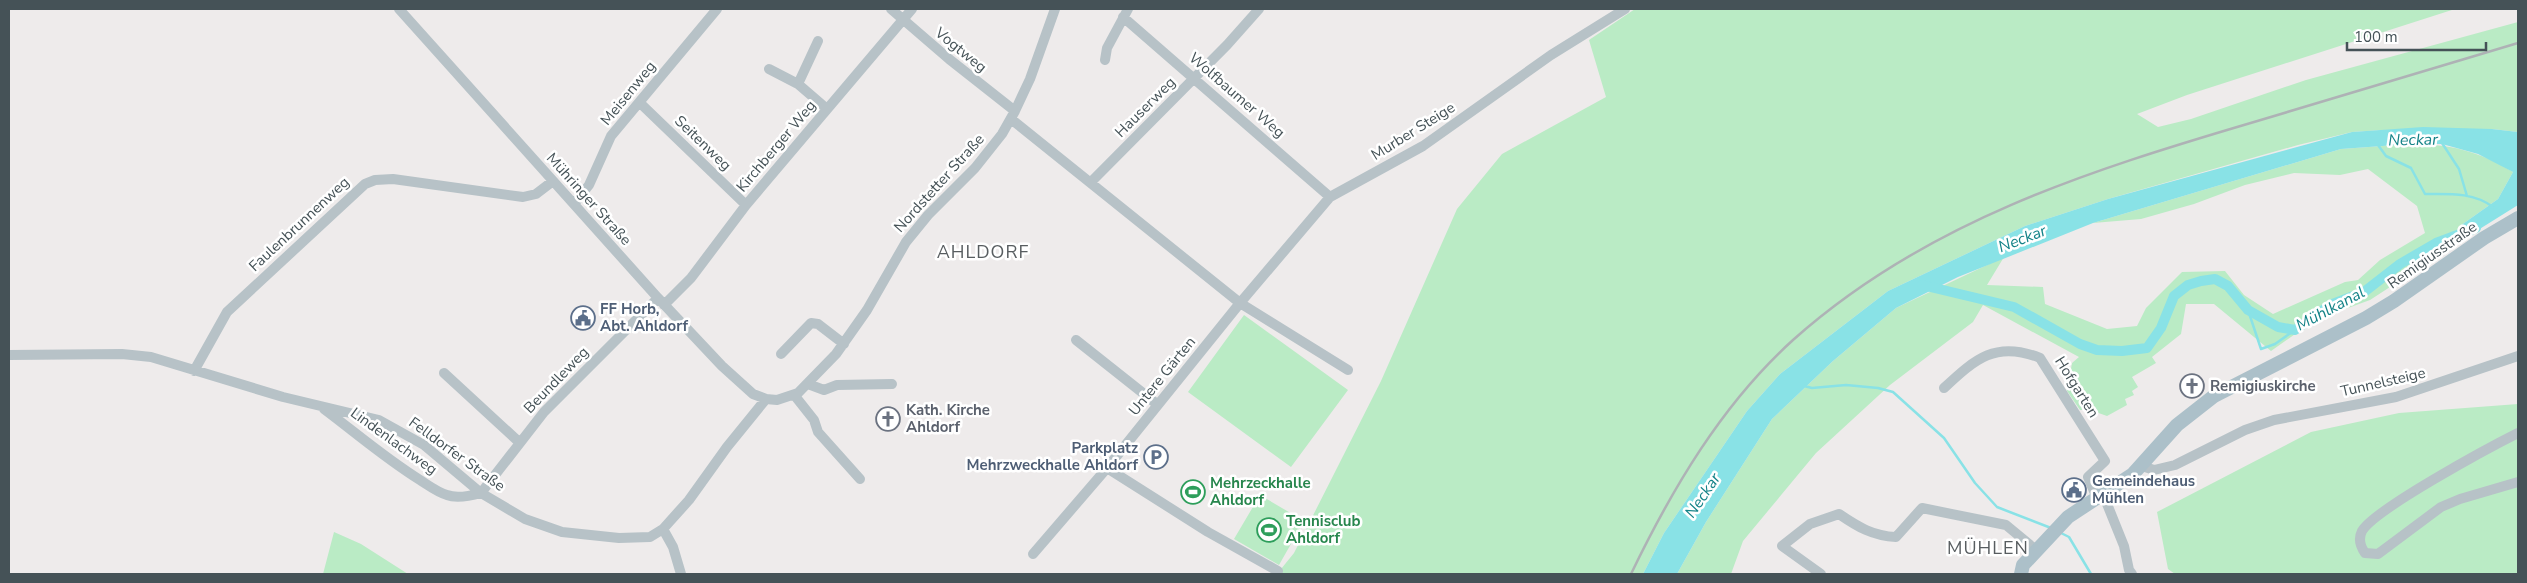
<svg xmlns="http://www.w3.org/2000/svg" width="2527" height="583" viewBox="0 0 2527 583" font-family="'Nunito Sans',sans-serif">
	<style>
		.green { fill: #baebc5 }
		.water { fill: #89e2e6 }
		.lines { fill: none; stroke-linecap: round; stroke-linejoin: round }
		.stream { stroke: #89e2e6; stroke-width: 2.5 }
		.canal { stroke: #89e2e6; stroke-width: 10 }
		.minor { stroke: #b7c2c7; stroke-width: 10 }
		.major { stroke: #acc0c9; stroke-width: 14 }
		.rail { stroke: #aeb2b5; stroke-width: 2.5 }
		.labels { text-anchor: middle; stroke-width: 5; stroke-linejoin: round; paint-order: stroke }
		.street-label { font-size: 15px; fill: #455257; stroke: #fff }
		.service-label { font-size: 15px; font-weight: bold; fill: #4e5e75; stroke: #fff; text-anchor: start }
		.worship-label { font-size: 15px; font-weight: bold; fill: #5b616d; stroke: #fff; text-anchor: start }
		.leisure-label { font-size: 15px; font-weight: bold; fill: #27864d; stroke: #fff; text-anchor: start }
		.water-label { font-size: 16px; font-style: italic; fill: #138287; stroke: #fff }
		.quarter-label { font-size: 18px; letter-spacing: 1px; fill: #585d60; stroke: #fff }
	</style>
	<rect width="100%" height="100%" fill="#eeebeb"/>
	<path class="green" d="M1635 9H2455L2187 95 2137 114 2158 127 2191 119 2306 80 2518 22V132L2492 129 2382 130 2352 132 2298 145 2108 199 2025 226 1888 291 1780 374 1747 411 1664 533 1643 574H1277L1294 553 1381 381 1457 209 1502 154 1606 97 1589 40Z
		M2410 144C2450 144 2479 151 2513 172L2498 199 2460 226 2464 233 2470 235 2370 300 2315 320 2271 351 2214 304H2186L2181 334 2152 357 2156 363 2132 377 2138 387 2132 391 2134 395 2125 399 2127 405 2107 416 2090 410H2080L2067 391 2072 363 2079 357 1983 305 1973 322 1890 385 1816 453 1743 541 1731 574H1677L1706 522 1772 419 1833 361 1896 308 2004 257 1987 285 2043 287 2045 304 2107 329 2137 326 2146 308 2182 272 2225 271 2244 295 2273 314 2345 282 2358 280 2380 260 2425 233 2417 206 2368 169 2340 175 2294 173 2245 185 2194 204 2141 219 2093 223 2341 149Z
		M1244 315 1348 390 1291 467 1188 392Z
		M2518 404V574H2175L2168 569 2157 512 2311 432 2399 413Z
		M1260 495 1304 521 1279 565 1234 539Z
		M334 532 361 544 408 574H323Z"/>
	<path class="water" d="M2423 127 2492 129 2518 132V205L2470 235 2464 233 2460 226 2498 199 2513 172 2478 154 2442 144H2410L2341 149 2093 223 1958 277 1896 308 1833 361 1772 419 1706 522 1677 574H1643L1664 533 1747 411 1780 374 1888 291 2025 226 2108 199 2352 132Z"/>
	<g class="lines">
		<path class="stream" d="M2442 143 2459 169 2467 196
			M2378 145 2386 156 2411 168 2425 194C2449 194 2473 192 2493 207
			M2248 310 2261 349 2275 344 2295 330
			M1804 386 1812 388 1846 385 1878 388 1893 392 1944 438 1975 483 1997 507 2051 528
			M2061 533 2069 537 2091 574"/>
		<path class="canal" d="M1922 285 2014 307 2080 344 2097 350 2122 351 2147 348 2161 328 2174 296 2188 285 2201 281 2215 279 2228 286 2248 310 2278 327 2295 330 2330 305 2364 292 2400 264 2436 243 2476 228"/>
		<path class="minor" d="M399 9 658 298 722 366 753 394 766 399 777 400 798 393 836 354 867 310 906 242 928 215 975 168 1002 134 1015 111 1030 79 1055 9
			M891 9 949 59 1015 111
			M1123 17 1330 197
			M1105 60 1107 48 1128 9
			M769 69 798 84 827 109
			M798 84 818 41
			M640 103 746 205
			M1011 119 1240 303 1348 370
			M1091 182 1227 45 1259 9
			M574 204 589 185 611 136 717 9
			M664 305 691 278 746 205 912 9
			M1076 340 1158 405
			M781 354 811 323 818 324 844 344
			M9 355 122 354 151 357 283 397 379 420 424 445 481 493 525 519 562 532 619 538 650 537 663 529 689 500 727 447 766 399
			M194 371 227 312 365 184 375 180 393 179 523 197 536 194 553 181
			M444 373 519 442
			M808 384 824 390 837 385 892 384
			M1944 388C1975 359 1996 340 2040 358L2105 461 2088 477 2097 498
			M795 396 814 420 818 432 860 479
			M324 409C356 433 386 459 420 480 428 485 437 492 447 495 457 499 470 496 481 493L544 412 658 298
			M2518 433C2490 447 2375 509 2362 531 2358 539 2360 546 2365 553L2378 554 2441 507 2460 499 2518 482
			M2142 466 2154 470 2175 465 2245 430 2274 420 2396 397 2518 356
			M1107 468 1208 532 1278 571
			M2103 494 2124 546 2129 570 2132 574
			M663 529 673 547 681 574
			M1033 554 1107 468 1240 303 1330 197 1423 146 1551 55 1625 9
			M1821 574 1782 546 1810 524 1839 514C1858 527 1873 536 1896 537L1922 508 2006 525 2036 550"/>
		<path class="major" d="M2021 574 2023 565 2068 517 2133 474 2177 425 2214 396 2366 318 2394 301 2484 238 2518 218"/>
		<path class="rail" d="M1631 574C1672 489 1722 404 1793 340 1925 222 2088 171 2254 122 2342 95 2430 69 2518 43"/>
	</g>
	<defs>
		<g id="civic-ring" transform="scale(1.25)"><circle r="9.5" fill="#fff" stroke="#5c6f8a" stroke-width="1.5"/><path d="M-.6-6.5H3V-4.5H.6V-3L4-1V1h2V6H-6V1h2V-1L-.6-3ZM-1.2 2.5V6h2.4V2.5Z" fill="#5c6f8a"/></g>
		<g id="church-ring" transform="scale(1.25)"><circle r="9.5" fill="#fff" stroke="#6b7280" stroke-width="1.5"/><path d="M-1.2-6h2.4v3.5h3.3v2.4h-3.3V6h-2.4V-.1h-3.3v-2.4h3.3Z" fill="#6b7280"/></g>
		<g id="parking-ring" transform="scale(1.25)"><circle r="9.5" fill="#fff" stroke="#5c6f8a" stroke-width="1.5"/><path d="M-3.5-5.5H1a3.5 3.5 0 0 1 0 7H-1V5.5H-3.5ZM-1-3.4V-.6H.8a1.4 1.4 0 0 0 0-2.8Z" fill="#5c6f8a"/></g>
		<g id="stadium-ring" transform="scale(1.25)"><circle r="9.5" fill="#fff" stroke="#2e9e5b" stroke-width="1.5"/><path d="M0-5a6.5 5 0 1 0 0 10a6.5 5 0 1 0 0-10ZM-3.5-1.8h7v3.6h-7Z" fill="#2e9e5b"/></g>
	</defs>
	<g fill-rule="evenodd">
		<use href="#civic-ring" x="583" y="318"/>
		<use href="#church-ring" x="2192" y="386"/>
		<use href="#church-ring" x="888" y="419"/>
		<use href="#parking-ring" x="1156" y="457"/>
		<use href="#civic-ring" x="2074" y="490"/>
		<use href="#stadium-ring" x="1193" y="492"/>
		<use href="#stadium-ring" x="1269" y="530"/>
	</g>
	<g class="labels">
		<g class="street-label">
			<text transform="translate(961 50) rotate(39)" y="5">Vogtweg</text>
			<text transform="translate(628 93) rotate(-51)" y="5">Meisenweg</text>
			<text transform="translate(1237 95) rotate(41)" y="5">Wolfbaumer Weg</text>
			<text transform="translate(1145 107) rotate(-45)" y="5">Hauserweg</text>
			<text transform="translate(1413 131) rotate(-32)" y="5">Murber Steige</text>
			<text transform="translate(703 143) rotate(44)" y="5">Seitenweg</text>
			<text transform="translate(776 146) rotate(-50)" y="5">Kirchberger Weg</text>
			<text transform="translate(939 183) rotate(-48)" y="5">Nordstetter Straße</text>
			<text transform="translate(589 199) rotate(48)" y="5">Mühringer Straße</text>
			<text transform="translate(299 224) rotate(-43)" y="5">Faulenbrunnenweg</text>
			<text transform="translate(2432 255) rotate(-35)" y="5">Remigiusstraße</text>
			<text transform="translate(1162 376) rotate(-51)" y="5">Untere Gärten</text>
			<text transform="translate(556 380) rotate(-46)" y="5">Beundleweg</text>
			<text transform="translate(2383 382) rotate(-13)" y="5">Tunnelsteige</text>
			<text transform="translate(2077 387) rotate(58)" y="5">Hofgarten</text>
			<text transform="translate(394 441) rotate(36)" y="5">Lindenlachweg</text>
			<text transform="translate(457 454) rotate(36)" y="5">Felldorfer Straße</text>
		</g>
		<g class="service-label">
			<text x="600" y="314">FF Horb,<tspan x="600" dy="17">Abt. Ahldorf</tspan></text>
			<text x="1138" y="453" text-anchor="end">Parkplatz<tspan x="1138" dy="17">Mehrzweckhalle Ahldorf</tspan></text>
			<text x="2092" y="486">Gemeindehaus<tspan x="2092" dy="17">Mühlen</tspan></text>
		</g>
		<g class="worship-label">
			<text x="2210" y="391">Remigiuskirche</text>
			<text x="906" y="415">Kath. Kirche<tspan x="906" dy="17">Ahldorf</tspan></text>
		</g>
		<g class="leisure-label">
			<text x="1210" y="488">Mehrzeckhalle<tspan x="1210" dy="17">Ahldorf</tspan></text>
			<text x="1286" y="526">Tennisclub<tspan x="1286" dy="17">Ahldorf</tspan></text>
		</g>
		<g class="water-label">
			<text transform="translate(2413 139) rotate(-1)" y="6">Neckar</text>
			<text transform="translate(2022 238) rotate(-21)" y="6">Neckar</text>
			<text transform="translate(2330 308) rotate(-28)" y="6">Mühlkanal</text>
			<text transform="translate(1702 495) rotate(-56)" y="6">Neckar</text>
		</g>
		<g class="quarter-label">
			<text x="983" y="258">AHLDORF</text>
			<text x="1988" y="554">MÜHLEN</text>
		</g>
	</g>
	<rect width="2527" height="583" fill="none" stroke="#455257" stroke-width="20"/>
	<path d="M2347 42v8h139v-8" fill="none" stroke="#455257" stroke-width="2.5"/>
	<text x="2354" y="42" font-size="15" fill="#455257" stroke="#ffffff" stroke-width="4" paint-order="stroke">100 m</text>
</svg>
